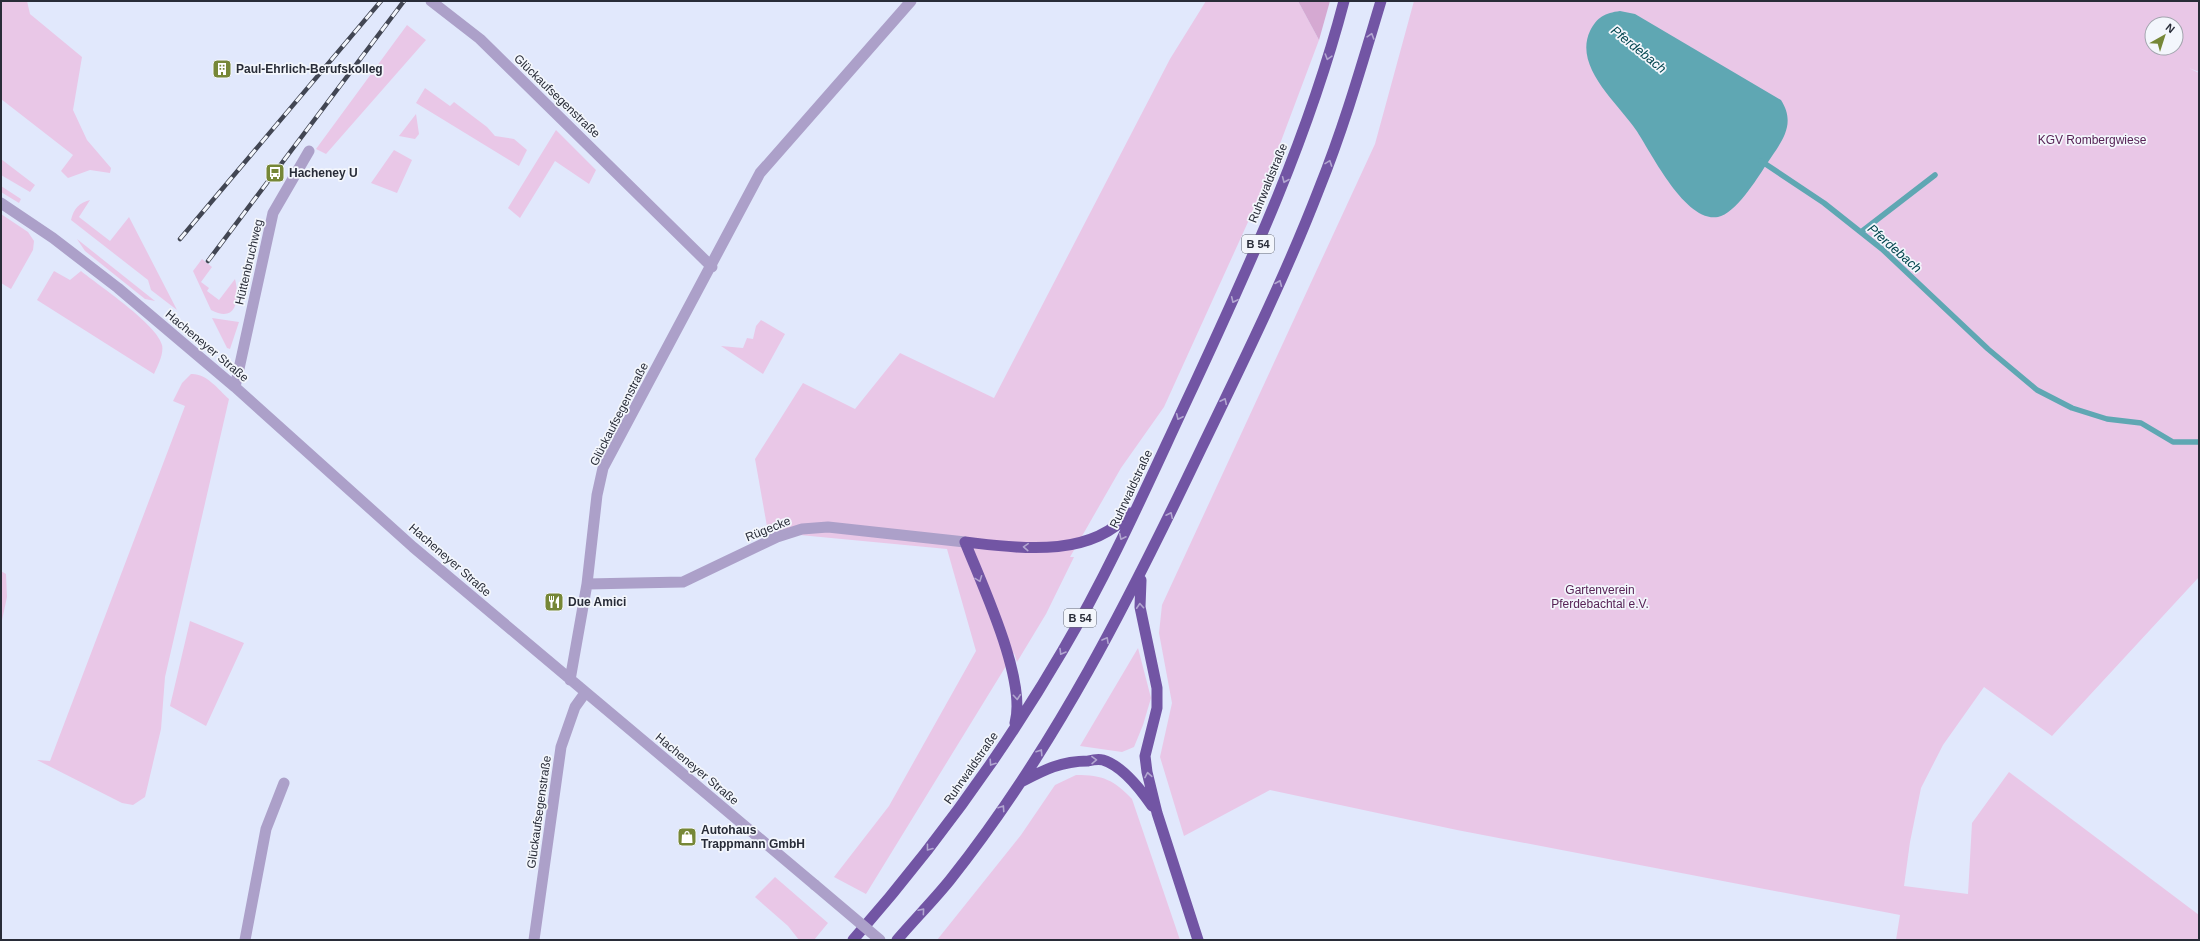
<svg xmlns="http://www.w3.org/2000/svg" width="2200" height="941" viewBox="0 0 2200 941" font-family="Arial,sans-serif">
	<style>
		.green { fill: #e9c7e7; fill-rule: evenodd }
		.forest { fill: #d5a9d2 }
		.water { fill: #5fa7b3 }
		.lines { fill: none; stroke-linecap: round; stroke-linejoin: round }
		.stream { stroke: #5fa7b3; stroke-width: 5.5 }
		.minor { stroke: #aca0c9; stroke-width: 11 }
		.trunk { stroke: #7255a4; stroke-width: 11 }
		.rail-casing { stroke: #424653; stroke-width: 4.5 }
		.rail { stroke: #f3f6fc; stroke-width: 3; stroke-dasharray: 9; stroke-linecap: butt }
		.minor-bridge { stroke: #aca0c9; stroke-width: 11 }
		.oneway { stroke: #b2a6d0 }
		.labels { text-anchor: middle; stroke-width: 3.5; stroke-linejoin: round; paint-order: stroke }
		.shield { fill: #f3f6fc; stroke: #656973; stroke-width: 1 }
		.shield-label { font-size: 11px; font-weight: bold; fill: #282c38 }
		.poi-label { font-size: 12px; font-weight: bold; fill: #282c38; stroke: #f3f6fc; text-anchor: start }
		.street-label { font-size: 12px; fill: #282c38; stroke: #f3f6fc }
		.park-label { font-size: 12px; fill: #572356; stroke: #f3f6fc }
		.water-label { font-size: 13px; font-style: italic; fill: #00444d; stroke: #f3f6fc }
	</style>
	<rect width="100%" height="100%" fill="#e1e8fc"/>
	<path class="green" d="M1 1H27L30 14 82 57 73 110 87 140 111 168 110 173 90 170 68 178 61 171 73 155 1 99Z
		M1206 1H1298L1319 40 1263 189 1164 407 1121 468 1070 557H1074L1046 614 1017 662 1014 653 866 894 834 877 889 806 976 651 947 549 768 532 755 459 803 383 855 409 900 353 994 398 1170 59Z
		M1414 1H2199V72L2189 68 2199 73V577L2052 736 1984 687 1943 745 1921 788 1910 842 1904 886 1968 894 1972 823 2009 772 2199 915V940H1896L1900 915 1457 830 1270 790 1184 836 1160 757 1172 703 1159 633 1162 605 1375 144ZM2152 24H2176V48H2152Z
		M407 25 426 40 326 154 316 149Z
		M425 88 450 106 454 102 487 127 495 136 514 139 527 150 519 166 416 103Z
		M416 114 419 134 415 139 399 136Z
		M556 130 596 170 589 184 555 161 520 218 508 208Z
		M394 150 412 160 397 193 371 183Z
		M1 159 35 185 30 192 1 175Z
		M1 186 21 199 19 203 1 192Z
		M90 200 79 217 110 241 129 217 177 310 151 290 148 280 71 220C74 208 79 203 90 200Z
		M1 214 28 232 34 241 33 250 11 289 1 283Z
		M77 239 155 301 145 299 85 251Z
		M202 259 212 267 201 282 209 288 207 291 219 300 235 279C240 298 237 324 211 310L193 271Z
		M54 271 70 280 81 271C98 285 158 325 162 345 164 354 158 365 154 374L37 300Z
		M212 318 239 322 230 349 227 348Z
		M761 320 785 334 763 374 721 346 743 348 747 338 753 339 756 326Z
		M191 374C206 373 218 389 229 399L165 677 161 729 145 797 133 805 122 803 37 760 50 761 57 759 50 761 185 406 173 401 182 383Z
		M1 571 6 574 7 597 1 625Z
		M190 621 244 643 206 726 170 706Z
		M1138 648 1151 698 1143 725 1134 747 1122 752 1080 746Z
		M1076 775C1103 775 1114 780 1132 799L1180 940H937L1021 835 1055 785Z
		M775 877 828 923 814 940H799L788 926 755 897Z"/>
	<path class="forest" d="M1298 1H1330L1319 40Z"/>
	<path class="water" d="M1620 11 1635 14 1781 100C1797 125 1781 142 1766 165 1757 179 1735 214 1718 217 1685 223 1651 152 1636 130 1619 104 1573 67 1590 31 1597 17 1605 13 1620 11Z"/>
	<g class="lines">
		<path class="stream" d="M1761 161 1824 203 1882 249 1988 349 2037 390 2072 408 2107 419 2141 423 2173 442H2199
			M1861 232 1935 175"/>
		<path class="minor" d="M431 1 480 39 712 267
			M1 203 53 238 118 288 235 387 413 547 815 885
			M235 387 273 213 309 151
			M587 584 683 582 777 537 802 529 828 527 965 542
			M570 680 587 584 597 495 603 468 760 173 911 1
			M245 940 266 829 284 783
			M534 940 561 747 575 707 585 693"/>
		<path class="trunk" d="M1141 580 1140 607 1157 688V708L1145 756 1147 772 1157 813 1198 940
			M1015 723C1027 680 982 585 965 542 1020 548 1089 559 1130 513
			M1021 782C1044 770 1061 761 1088 761 1092 760 1099 759 1103 760 1123 766 1141 790 1152 806
			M853 940C932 850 1003 753 1063 650 1113 565 1152 474 1194 385 1252 260 1309 135 1344 1
			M897 940C914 920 933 901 950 880 1055 748 1130 598 1202 447 1243 362 1285 277 1319 189 1344 127 1362 64 1381 1"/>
		<g class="rail-casing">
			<path id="rail" d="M180 239 381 1
				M208 261 404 1"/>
		</g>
		<use href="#rail" class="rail"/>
		<path class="minor-bridge" d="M815 885 880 940"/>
	</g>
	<defs><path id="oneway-chevron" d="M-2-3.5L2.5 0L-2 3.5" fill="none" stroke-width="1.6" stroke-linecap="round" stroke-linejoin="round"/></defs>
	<g class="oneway">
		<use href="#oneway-chevron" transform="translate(1371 36) rotate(-73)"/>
		<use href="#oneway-chevron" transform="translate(1328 57) rotate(107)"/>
		<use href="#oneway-chevron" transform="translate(1329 163) rotate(-70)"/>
		<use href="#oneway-chevron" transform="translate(1285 180) rotate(113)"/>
		<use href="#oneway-chevron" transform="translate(1279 283) rotate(-67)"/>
		<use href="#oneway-chevron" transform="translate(1234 300) rotate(115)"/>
		<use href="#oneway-chevron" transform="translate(1224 401) rotate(-64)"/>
		<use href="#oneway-chevron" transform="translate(1179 417) rotate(115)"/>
		<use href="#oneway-chevron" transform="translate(1170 515) rotate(-64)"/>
		<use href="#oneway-chevron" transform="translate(1122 537) rotate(116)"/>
		<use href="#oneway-chevron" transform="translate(1026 547) rotate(-177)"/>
		<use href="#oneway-chevron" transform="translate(979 579) rotate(69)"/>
		<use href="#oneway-chevron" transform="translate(1140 606) rotate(-94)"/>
		<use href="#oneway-chevron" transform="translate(1106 640) rotate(-61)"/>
		<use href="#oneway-chevron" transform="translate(1062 652) rotate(121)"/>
		<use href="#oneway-chevron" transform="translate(1017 697) rotate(85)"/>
		<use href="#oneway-chevron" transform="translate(1040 752) rotate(-57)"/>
		<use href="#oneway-chevron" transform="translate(1094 760) rotate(-1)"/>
		<use href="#oneway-chevron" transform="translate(992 763) rotate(124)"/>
		<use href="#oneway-chevron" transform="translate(1148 775) rotate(-100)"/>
		<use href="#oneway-chevron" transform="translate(1002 808) rotate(-56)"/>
		<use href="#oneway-chevron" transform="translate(929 848) rotate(128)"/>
		<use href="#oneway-chevron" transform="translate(922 911) rotate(-49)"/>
	</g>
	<defs>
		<g id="building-square" transform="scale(1)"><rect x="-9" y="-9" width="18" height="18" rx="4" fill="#768737" stroke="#f3f6fc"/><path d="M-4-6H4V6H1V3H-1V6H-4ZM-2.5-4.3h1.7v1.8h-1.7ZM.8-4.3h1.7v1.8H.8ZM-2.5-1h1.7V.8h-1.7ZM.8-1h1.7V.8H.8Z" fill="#fff"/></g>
		<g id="bus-square" transform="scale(1)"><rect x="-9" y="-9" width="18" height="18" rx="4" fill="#768737" stroke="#f3f6fc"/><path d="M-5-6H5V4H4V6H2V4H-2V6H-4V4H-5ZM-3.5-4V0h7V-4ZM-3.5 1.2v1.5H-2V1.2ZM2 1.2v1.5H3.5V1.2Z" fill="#fff"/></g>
		<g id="restaurant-square" transform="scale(1)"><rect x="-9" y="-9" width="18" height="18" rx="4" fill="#768737" stroke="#f3f6fc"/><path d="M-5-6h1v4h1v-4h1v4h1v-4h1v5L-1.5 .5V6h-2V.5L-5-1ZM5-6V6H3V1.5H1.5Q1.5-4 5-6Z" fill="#fff"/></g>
		<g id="shop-square" transform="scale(1)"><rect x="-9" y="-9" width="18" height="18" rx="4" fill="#768737" stroke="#f3f6fc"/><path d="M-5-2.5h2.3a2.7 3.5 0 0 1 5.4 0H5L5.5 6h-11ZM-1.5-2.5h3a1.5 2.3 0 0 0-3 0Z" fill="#fff"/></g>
	</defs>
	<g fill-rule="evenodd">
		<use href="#building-square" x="222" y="69"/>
		<use href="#bus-square" x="275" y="173"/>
		<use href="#restaurant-square" x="554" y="602"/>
		<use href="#shop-square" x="687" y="837"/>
	</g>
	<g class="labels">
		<g class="shield">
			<rect x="1242" y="235" width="32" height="18" rx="3"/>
			<rect x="1064" y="609" width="32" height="18" rx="3"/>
		</g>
		<g class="shield-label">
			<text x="1258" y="248">B 54</text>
			<text x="1080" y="622">B 54</text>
		</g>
		<g class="poi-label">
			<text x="236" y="73">Paul-Ehrlich-Berufskolleg</text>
			<text x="289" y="177">Hacheney U</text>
			<text x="568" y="606">Due Amici</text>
			<text x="701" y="834">Autohaus<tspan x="701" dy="14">Trappmann GmbH</tspan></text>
		</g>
		<g class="street-label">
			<text transform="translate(557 96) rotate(44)" y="4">Glückaufsegenstraße</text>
			<text transform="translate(1268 183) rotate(-68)" y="4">Ruhrwaldstraße</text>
			<text transform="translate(249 262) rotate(-77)" y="4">Hüttenbruchweg</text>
			<text transform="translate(207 346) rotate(40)" y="4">Hacheneyer Straße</text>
			<text transform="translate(619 414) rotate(-63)" y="4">Glückaufsegenstraße</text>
			<text transform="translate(1131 489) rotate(-65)" y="4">Ruhrwaldstraße</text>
			<text transform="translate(768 529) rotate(-22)" y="4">Rügecke</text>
			<text transform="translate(450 560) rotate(41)" y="4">Hacheneyer Straße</text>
			<text transform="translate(971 768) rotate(-55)" y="4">Ruhrwaldstraße</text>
			<text transform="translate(697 769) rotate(40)" y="4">Hacheneyer Straße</text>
			<text transform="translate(539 812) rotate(-82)" y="4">Glückaufsegenstraße</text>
		</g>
		<g class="park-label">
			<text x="2092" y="144">KGV Rombergwiese</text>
			<text x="1600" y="594">Gartenverein<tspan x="1600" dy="14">Pferdebachtal e.V.</tspan></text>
		</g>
		<g class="water-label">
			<text transform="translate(1639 49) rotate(39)" y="5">Pferdebach</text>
			<text transform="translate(1895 248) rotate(41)" y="5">Pferdebach</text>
		</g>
	</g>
	<rect width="2200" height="941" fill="none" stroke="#282c38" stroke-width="4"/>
	<g transform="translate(2164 36) rotate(39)"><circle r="19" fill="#f3f6fc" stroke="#a2a5ae"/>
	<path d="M0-3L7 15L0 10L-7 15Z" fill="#768737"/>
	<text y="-6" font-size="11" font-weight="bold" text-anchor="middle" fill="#282c38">N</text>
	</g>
</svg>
